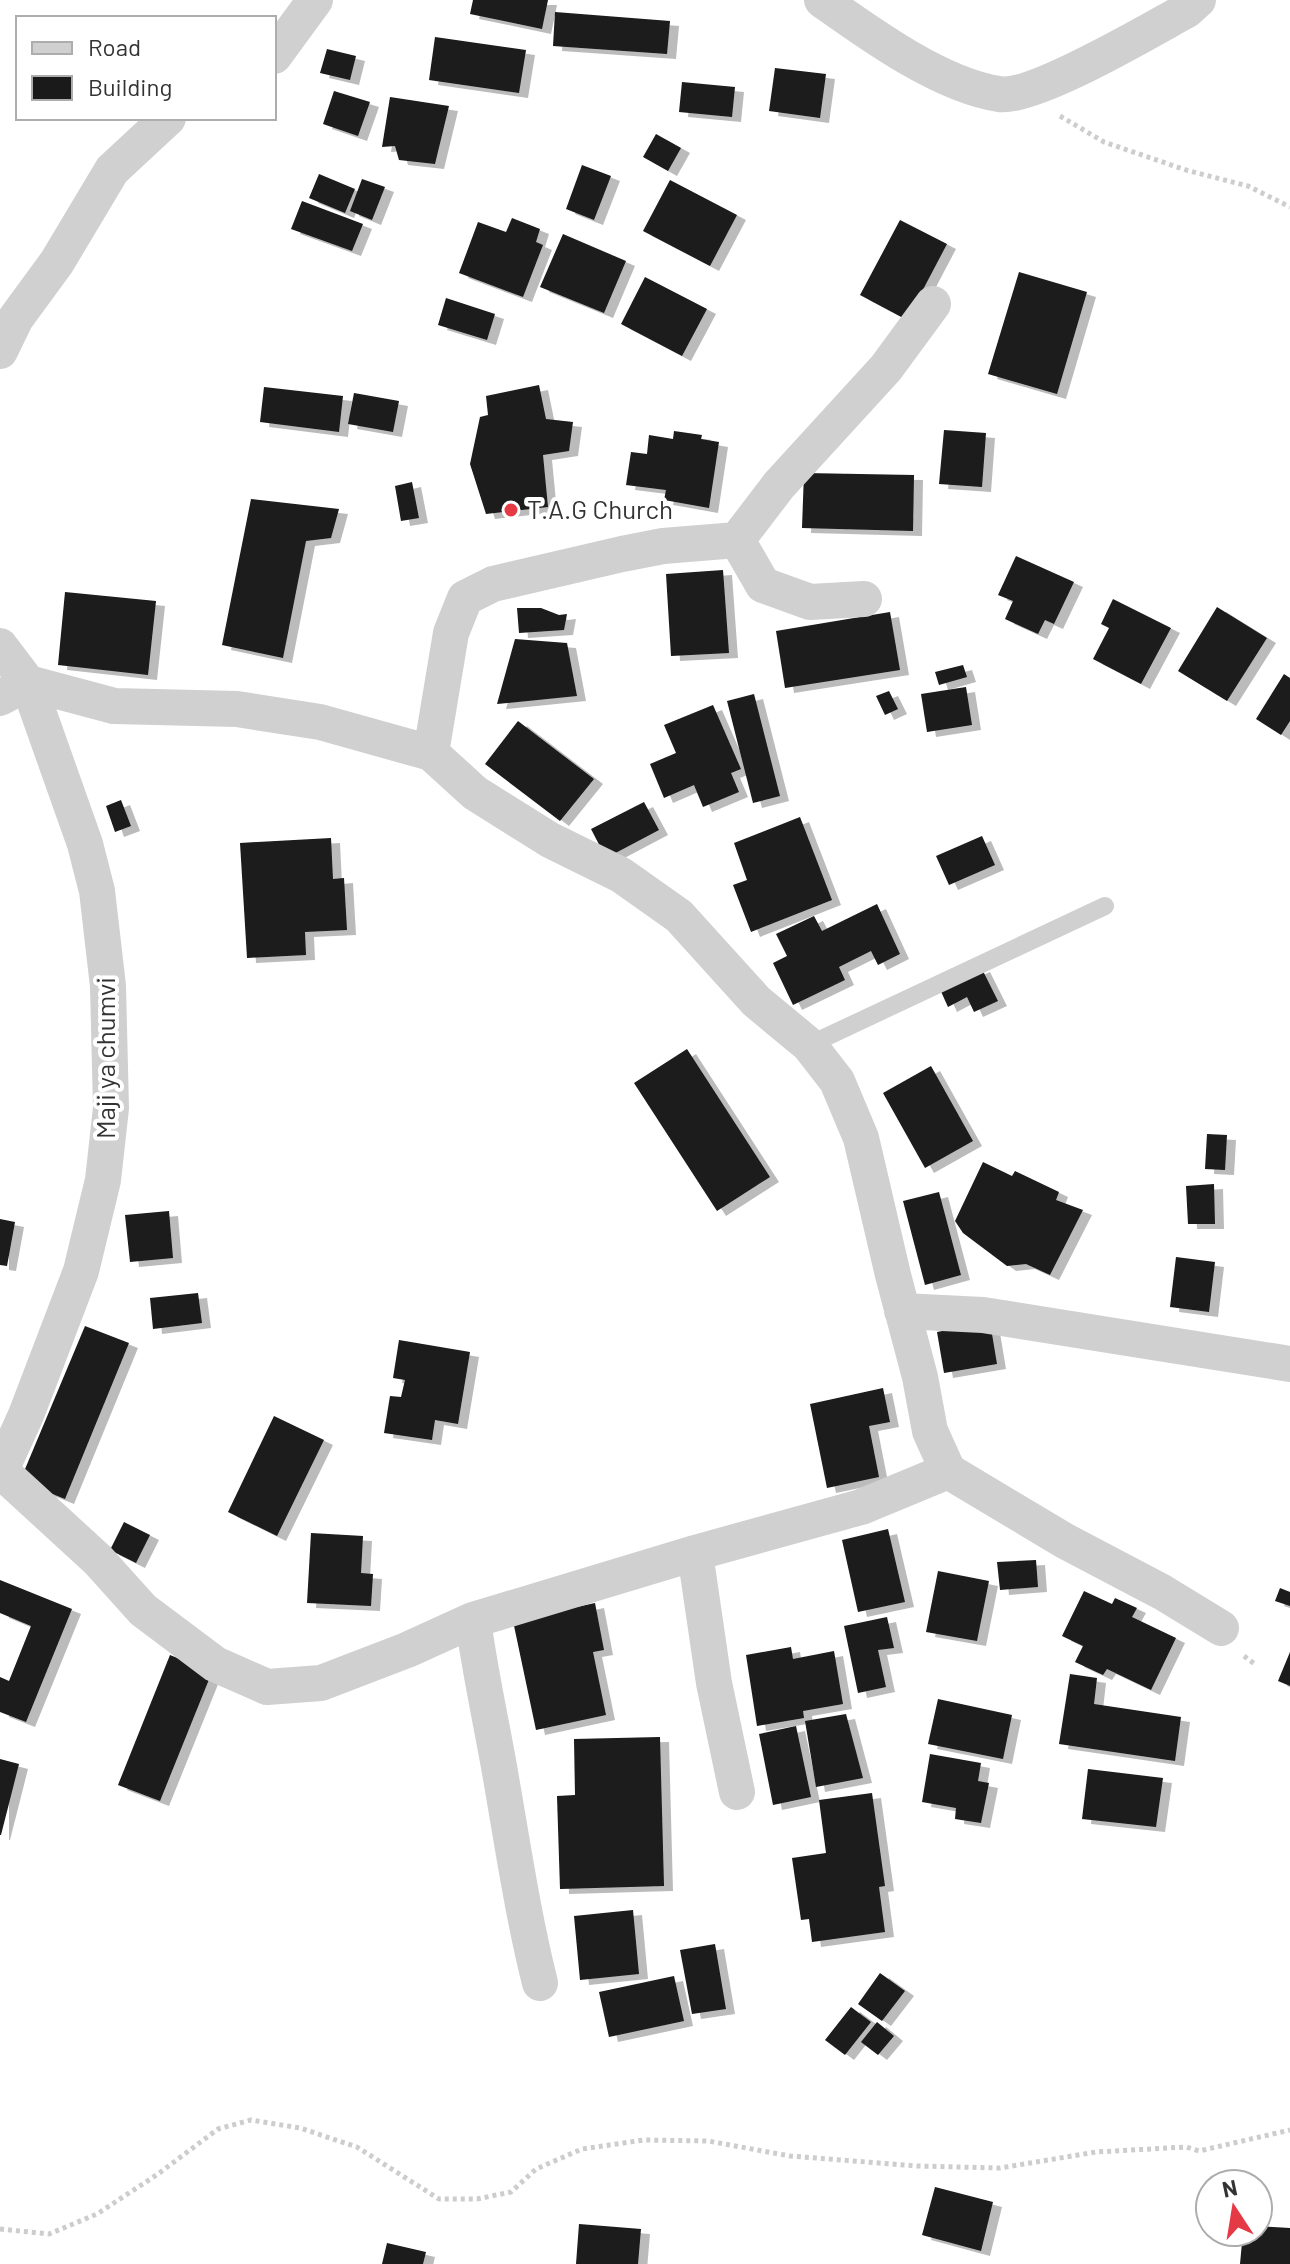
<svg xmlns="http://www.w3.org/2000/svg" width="1290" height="2264" viewBox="0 0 1290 2264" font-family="Barlow,sans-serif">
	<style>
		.building { fill: #1a1a1a; filter: url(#shadow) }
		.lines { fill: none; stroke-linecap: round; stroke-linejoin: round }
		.path { stroke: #cdcdcd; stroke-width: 5; stroke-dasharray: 4 4; stroke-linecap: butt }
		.lane { stroke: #d0d0d0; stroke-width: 18 }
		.street { stroke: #d0d0d0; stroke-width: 36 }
		.poi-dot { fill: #e63946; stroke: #fff; stroke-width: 3 }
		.labels { text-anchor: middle; stroke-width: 8; stroke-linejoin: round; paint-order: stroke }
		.poi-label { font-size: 26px; fill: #333; stroke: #fff; text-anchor: start }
		.street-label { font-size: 26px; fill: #333; stroke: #fff }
	</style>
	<defs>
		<filter id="shadow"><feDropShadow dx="9" dy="5" stdDeviation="0" flood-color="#0004"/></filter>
	</defs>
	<rect width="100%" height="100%" fill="#fff"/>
	<path class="building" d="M473 0H548L542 29 470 14Z
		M555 12 670 21 667 54 553 46Z
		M435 37 526 50 519 93 429 80Z
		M327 49 356 56 350 80 320 73Z
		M775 68 826 74 820 118 769 111Z
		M682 82 735 87 732 117 679 112Z
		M334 91 370 102 358 136 323 124Z
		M390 97 449 106 435 164 399 160 395 146 382 147Z
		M656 134 681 148 668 171 643 157Z
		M582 165 611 176 594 220 566 209Z
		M319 174 355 189 345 213 309 198Z
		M362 179 385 187 372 220 350 211Z
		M670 180 737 215 710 266 643 231Z
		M302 201 363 224 352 251 291 229Z
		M512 218 540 229 536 242 543 245 523 297 459 273 478 222 506 232Z
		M900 220 947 244 907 320 860 295Z
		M563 234 626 261 604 313 540 287Z
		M1019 272 1087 292 1057 394 988 374Z
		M645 277 707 309 682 356 621 324Z
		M446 298 495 314 487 340 438 325Z
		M539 385 546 419 573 422 569 451 543 455 548 507 486 514 470 464 480 417 488 415 486 396Z
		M264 387 343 396 339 432 260 422Z
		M354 393 399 401 393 432 348 424Z
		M944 430 986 433 982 487 939 484Z
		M674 431 702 435 701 439 719 442 709 508 664 500 666 490 626 485 631 452 647 454 649 435 673 439Z
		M804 473 914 475 913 531 802 528Z
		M412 482 419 518 401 521 395 486Z
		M251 499 339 509 331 538 306 541 283 658 222 645Z
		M1016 556 1074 582 1054 624 1045 620 1038 634 1005 619 1013 601 998 595Z
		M723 570 729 653 671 656 666 574Z
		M65 592 156 601 148 675 58 665Z
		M1113 599 1171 628 1141 684 1093 659 1109 628 1101 624Z
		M1217 607 1267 638 1227 701 1178 671Z
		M517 608H541L559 615 567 614 564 630 519 633Z
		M890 612 900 670 785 688 776 631Z
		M515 639 567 643 577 696 497 704Z
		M963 665 967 677 939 685 935 672Z
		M1284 674 1290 678V721L1281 735 1256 719Z
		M966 687 972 725 927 732 921 694Z
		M889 691 898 709 885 715 876 696Z
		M754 694 780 796 753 803 727 701Z
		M713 705 741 769 731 773 739 792 703 807 694 785 664 798 650 764 676 753 664 725Z
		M518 721 594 779 560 821 485 764Z
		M121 800 131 826 115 832 106 806Z
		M644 802 659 830 606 858 591 829Z
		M800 817 832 900 751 932 733 885 747 880 734 843Z
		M982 836 995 865 949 885 936 856Z
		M331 838 333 879 344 878 347 930 305 932 306 955 247 958 240 843Z
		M877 904 900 954 878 965 871 951 839 967 845 980 793 1005 773 963 787 956 776 934 814 916 822 931Z
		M981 967 998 1001 974 1012 967 997 948 1007 939 987Z
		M687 1049 770 1177 717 1211 634 1083Z
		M931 1066 973 1141 925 1168 883 1093Z
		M1207 1134 1227 1135 1225 1170 1205 1169Z
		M983 1162 1012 1176 1015 1171 1059 1192 1056 1200 1083 1210 1050 1275 1026 1264 1007 1266 963 1233 955 1221Z
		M1214 1184 1215 1224H1188L1186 1186Z
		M939 1192 961 1275 925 1285 903 1201Z
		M169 1211 173 1258 130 1262 125 1215Z
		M0 1219 15 1222 7 1266 0 1265Z
		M1176 1257 1215 1262 1209 1312 1170 1307Z
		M198 1293 202 1323 153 1329 150 1298Z
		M990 1322 997 1364 944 1373 937 1332Z
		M85 1326 129 1343 65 1499 20 1481Z
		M399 1340 470 1352 458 1424 435 1420 432 1440 384 1433 390 1396 401 1397 405 1380 393 1378Z
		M883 1388 890 1422 869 1426 879 1477 827 1488 810 1404Z
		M274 1416 324 1440 277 1536 228 1512Z
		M124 1522 150 1535 136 1563 110 1550Z
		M888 1529 905 1602 858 1612 842 1540Z
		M311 1533 363 1536 361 1573 373 1574 371 1606 307 1603Z
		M1036 1560 1038 1587 1000 1590 997 1562Z
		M938 1571 989 1581 977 1641 926 1632Z
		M0 1580 72 1609 26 1722 0 1712V1677L9 1681 31 1626 0 1613Z
		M1280 1588 1290 1592V1606L1275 1601Z
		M1084 1591 1112 1604 1115 1598 1137 1608 1132 1617 1176 1638 1151 1690 1107 1669 1103 1675 1075 1662 1083 1646 1062 1636Z
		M595 1603 604 1650 593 1652 606 1715 536 1730 513 1621Z
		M887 1617 894 1648 878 1650 886 1687 858 1693 844 1626Z
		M791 1647 793 1659 834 1651 843 1704 803 1711 804 1718 757 1726 746 1655Z
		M1290 1652V1686L1278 1681Z
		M170 1655 212 1672 160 1801 118 1785Z
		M1070 1674 1097 1678 1094 1704 1181 1717 1175 1761 1059 1744Z
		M938 1699 1012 1715 1003 1759 928 1744Z
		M846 1714 863 1778 816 1787 805 1721Z
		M796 1726 811 1797 773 1805 759 1734Z
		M660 1737 664 1886 560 1889 557 1796 575 1795 574 1739Z
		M930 1754 981 1763 978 1781 989 1783 981 1823 955 1819 956 1808 922 1802Z
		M0 1759 19 1764 1 1835H0Z
		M1088 1769 1163 1778 1156 1827 1082 1819Z
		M872 1793 885 1886 879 1887 885 1932 812 1942 809 1919 801 1920 792 1858 826 1853 819 1800Z
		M633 1910 639 1974 580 1980 574 1916Z
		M715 1944 726 2009 692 2014 680 1950Z
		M880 1973 905 1991 882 2021 858 2004Z
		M674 1976 684 2021 609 2037 599 1992Z
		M851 2007 871 2022 845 2055 825 2040Z
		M877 2022 894 2036 878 2055 861 2042Z
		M935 2187 993 2202 981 2251 922 2235Z
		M579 2224 641 2229 638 2264H576Z
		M1258 2226 1290 2228V2264H1240L1243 2232H1258Z
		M387 2243 426 2252 423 2264H382Z"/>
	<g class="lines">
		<path class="path" d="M1060 116 1104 142 1186 170 1248 186 1290 207
			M1244 1656 1256 1665
			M0 2229 49 2234 97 2214 158 2174 218 2129 251 2120 300 2128 357 2147 439 2199H477L511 2192 536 2169 582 2149 644 2140 708 2141 790 2156 917 2166 1000 2168 1096 2152 1186 2147 1199 2151 1290 2130"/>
		<path class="lane" d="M809 1045 1105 906"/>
		<path class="street" d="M822 0C870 34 940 85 999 94 1033 100 1152 29 1187 10L1198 0
			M274 56 315 0
			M0 351 16 318 57 262 112 170 168 118
			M737 540 763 585 810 602 864 599
			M0 646 28 683 85 844 97 891 108 986 111 1108 103 1180 81 1271 26 1415 0 1472
			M0 698 28 683 114 706 237 709 320 722 431 753 475 793 550 840 621 875 679 916 756 1001 809 1045 837 1081 861 1138 893 1275 920 1377 930 1431 948 1471 1065 1541 1162 1592 1221 1628
			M431 753 451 633 465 598 493 584 622 554 663 546 737 540 779 485 886 368 933 304
			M902 1311 983 1315 1290 1364
			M1 1471 98 1560 143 1610 215 1664 267 1687 321 1683 407 1650 473 1620 695 1553 861 1507 948 1471
			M695 1553 714 1683 737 1792
			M473 1620C480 1673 492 1725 501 1778 513 1847 523 1915 540 1983"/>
	</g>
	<circle class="poi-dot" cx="511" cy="510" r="8"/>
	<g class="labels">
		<g class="poi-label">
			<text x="527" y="519">T.A.G Church</text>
		</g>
		<g class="street-label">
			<text transform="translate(106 1058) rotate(-90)" y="9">Maji ya chumvi</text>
		</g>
	</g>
	<rect x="16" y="16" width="260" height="104" fill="#ffffff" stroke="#adadad" stroke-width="2"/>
	<rect x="32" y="42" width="40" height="12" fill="#d0d0d0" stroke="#adadad" stroke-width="2"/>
	<text x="88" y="56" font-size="24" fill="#333333">Road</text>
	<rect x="32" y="76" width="40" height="24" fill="#1a1a1a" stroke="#adadad" stroke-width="2"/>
	<text x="88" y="96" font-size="24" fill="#333333">Building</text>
	<g transform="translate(1234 2208) rotate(348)"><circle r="38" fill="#ffffff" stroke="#adadad" stroke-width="2"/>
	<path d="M0-6L14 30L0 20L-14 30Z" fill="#e63946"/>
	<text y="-12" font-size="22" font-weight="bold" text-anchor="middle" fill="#333333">N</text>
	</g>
</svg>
